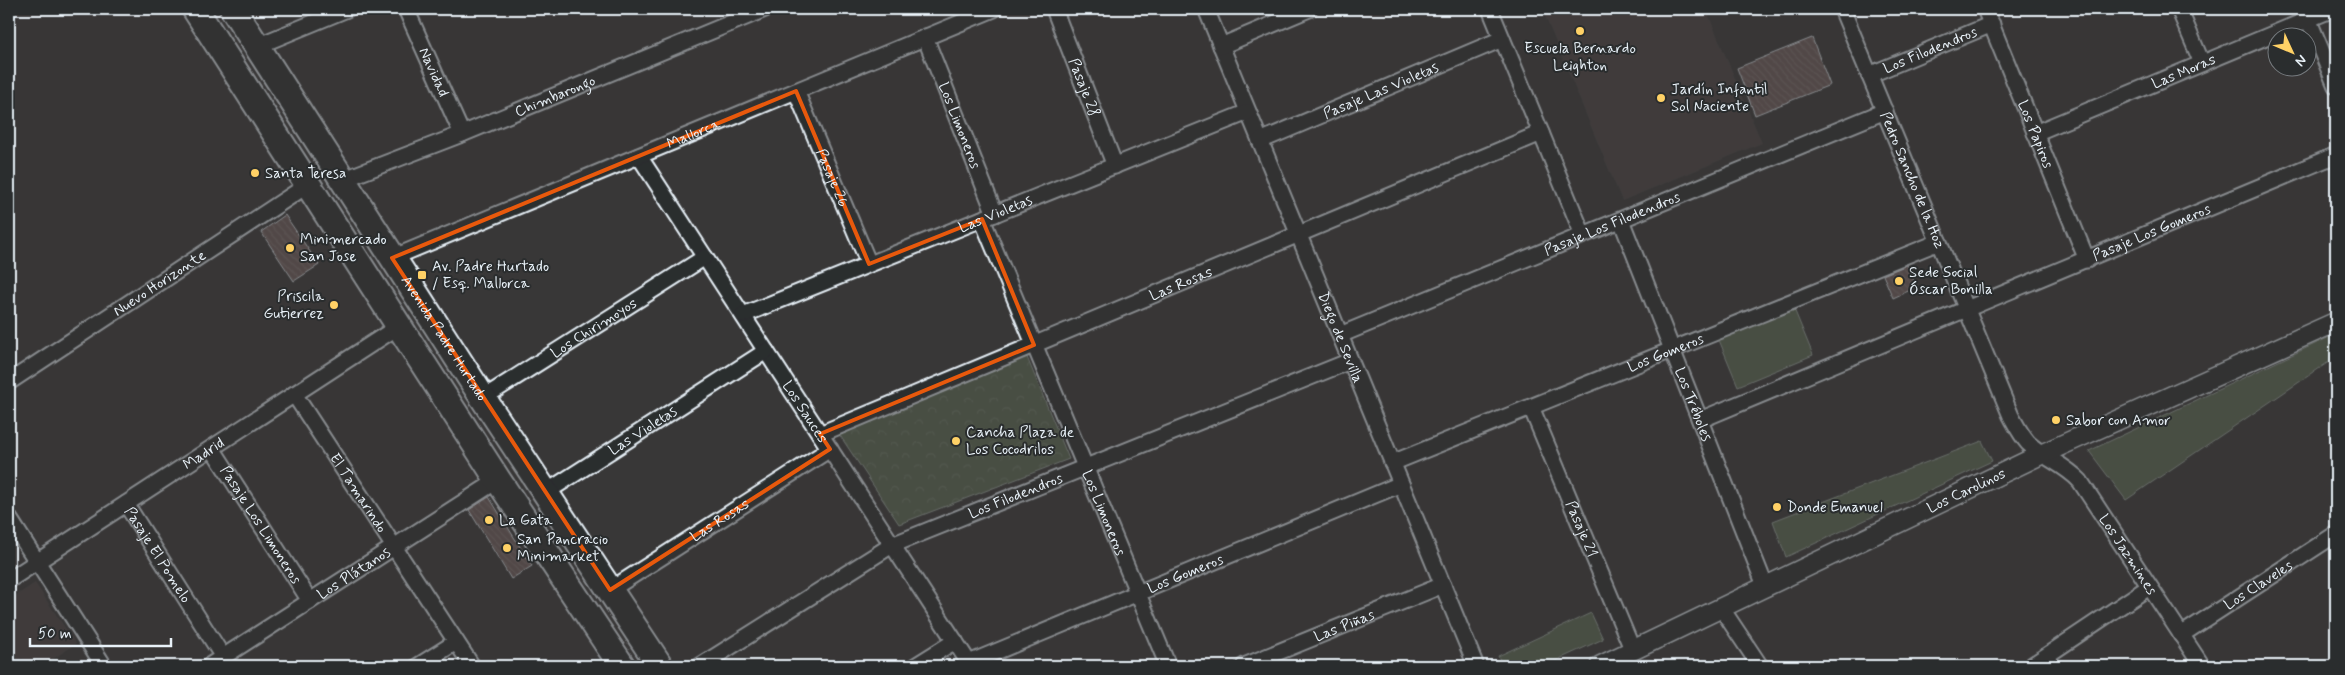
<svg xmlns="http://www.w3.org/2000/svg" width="2345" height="675" viewBox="0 0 2345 675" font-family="Mynerve,sans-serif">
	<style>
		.built { fill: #494242 }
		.grass { fill: #5b6b53; stroke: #a2aea6 }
		.park { fill: url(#park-crowns); stroke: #a2aea6 }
		.building { fill: url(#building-back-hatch); stroke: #e8f1f8 }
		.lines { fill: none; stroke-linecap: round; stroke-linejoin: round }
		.minor-casing { stroke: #e8f1f8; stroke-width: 19 }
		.tertiary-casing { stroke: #e8f1f8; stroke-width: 22 }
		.primary-casing { stroke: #e8f1f8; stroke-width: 29 }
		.minor { stroke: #2a2d2e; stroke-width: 15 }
		.tertiary { stroke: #2a2d2e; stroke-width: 19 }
		.primary { stroke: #2a2d2e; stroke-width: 25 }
		.marked { fill: none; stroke: #e8590c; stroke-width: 4; stroke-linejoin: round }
		.poi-dot { fill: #ffd166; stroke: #2a2d2e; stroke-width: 2 }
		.labels { text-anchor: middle; stroke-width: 4; stroke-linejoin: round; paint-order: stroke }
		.poi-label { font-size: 15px; fill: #e8f1f8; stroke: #2a2d2e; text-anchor: start }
		.street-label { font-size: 15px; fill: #e8f1f8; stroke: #2a2d2e }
	</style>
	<defs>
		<pattern id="park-crowns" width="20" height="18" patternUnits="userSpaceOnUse" patternTransform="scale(1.25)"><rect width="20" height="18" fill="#5b6b53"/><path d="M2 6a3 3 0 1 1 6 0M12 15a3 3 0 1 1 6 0" fill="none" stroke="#73816c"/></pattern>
		<pattern id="building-back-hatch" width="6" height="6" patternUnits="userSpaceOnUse" patternTransform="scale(1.25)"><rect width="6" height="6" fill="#705d5b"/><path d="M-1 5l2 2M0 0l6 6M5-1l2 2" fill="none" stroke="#847573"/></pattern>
	</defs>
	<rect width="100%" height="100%" fill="#383737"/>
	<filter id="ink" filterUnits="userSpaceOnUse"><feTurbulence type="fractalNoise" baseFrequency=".02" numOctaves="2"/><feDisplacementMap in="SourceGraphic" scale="10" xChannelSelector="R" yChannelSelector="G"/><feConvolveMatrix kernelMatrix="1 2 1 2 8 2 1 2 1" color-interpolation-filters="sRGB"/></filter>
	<g filter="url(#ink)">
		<path class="built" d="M1542 9H1706L1762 143 1622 201Z
			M35 583 76 644 42 666H28L22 658 9 666V600Z"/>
		<path class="grass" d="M1794 309 1813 355 1738 386 1719 340Z
			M2336 334V357L2126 500 2089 451Z
			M1982 441 1992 461 1786 557 1773 521Z
			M1591 613 1603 639 1544 666H1503L1498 656Z"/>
		<path class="park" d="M1024 350 1069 459 899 524 839 434Z"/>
		<path class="building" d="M1812 38 1830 85 1755 115 1737 68Z
			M285 215 319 265 294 281 261 232Z
			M1907 265 1917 287 1893 298 1883 275Z
			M489 497 532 566 511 579 469 510Z"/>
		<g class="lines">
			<g class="minor-casing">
				<g id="minor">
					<path id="s1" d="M406 9 462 134"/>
					<path id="s2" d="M1054 9 1115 166"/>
					<path id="s3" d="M1206 9 1476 666"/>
					<path d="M1490 9 1583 235"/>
					<path id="s4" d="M1842 9 2011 416C2016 425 2021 435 2028 443 2044 458 2064 464 2080 481L2202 666"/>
					<path id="s5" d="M1985 9 2087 260"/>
					<path d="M2179 9 2202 63"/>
					<path d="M2304 9 2336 86"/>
					<path id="s6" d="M925 37 995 214"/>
					<path d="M257 46 347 9"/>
					<path d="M1221 46 1309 9"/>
					<path id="s7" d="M1869 75 1992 24"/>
					<path id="s8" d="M796 91 869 264"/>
					<path id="s9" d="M2035 133 2333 9"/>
					<path id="s10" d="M1260 141 1502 39"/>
					<path id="s11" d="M639 156 971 666"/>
					<path id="s12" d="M342 180 462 134 765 9"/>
					<path id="s13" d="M982 219 1168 666"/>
					<path id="s14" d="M1621 220 1766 588"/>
					<path id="s15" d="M392 258 994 9"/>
					<path id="s16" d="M743 315 1248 112"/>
					<path id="s17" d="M1340 335 1885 111"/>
					<path id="s18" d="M9 382 309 184"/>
					<path id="s19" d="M294 394 472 666"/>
					<path id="s20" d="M483 398 705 257"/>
					<path id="s21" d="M1531 407 1633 651"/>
					<path id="s22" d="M1700 420 2336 155"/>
					<path id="s23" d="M820 434 1541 133"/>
					<path id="s24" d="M212 448 310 601"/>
					<path id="s25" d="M1392 463 1939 242"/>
					<path id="s26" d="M545 493 766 351"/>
					<path id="s27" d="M126 504 223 657"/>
					<path d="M9 518 104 666"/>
					<path id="s28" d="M9 580 399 326"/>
					<path id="s29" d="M610 590 830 449"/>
					<path d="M1722 609 1760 666"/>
					<path id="s30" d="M2181 635 2336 534"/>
					<path id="s31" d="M969 663 1401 484"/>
					<path id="s32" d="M209 666 498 480"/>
					<path d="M418 666 456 642"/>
					<path id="s33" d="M700 666 892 545 1350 361"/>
					<path d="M915 666 955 641"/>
					<path id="s34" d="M1244 666 1443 585"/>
					<path d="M2031 666 2149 587"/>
				</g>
			</g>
			<g class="tertiary-casing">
				<g id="tertiary">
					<path id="s35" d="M1600 666 2042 454 2336 322"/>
				</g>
			</g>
			<g class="primary-casing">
				<g id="primary">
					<path d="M195 9 498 480 622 666"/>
					<path id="s36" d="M233 9 483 398 660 666"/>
				</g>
			</g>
			<use href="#minor" class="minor"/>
			<use href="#tertiary" class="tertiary"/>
			<use href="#primary" class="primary"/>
		</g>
	</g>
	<path d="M0 0H2345V675H0ZM796 91 869 264 982 219 1034 345 820 434 830 449 610 590 392 258Z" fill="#383737" fill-opacity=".55" fill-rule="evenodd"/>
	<path class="marked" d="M796 91 869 264 982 219 1034 345 820 434 830 449 610 590 392 258Z"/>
	<g class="poi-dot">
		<circle cx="1580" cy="31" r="5"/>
		<circle cx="1661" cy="98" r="5"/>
		<circle cx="255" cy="173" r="5"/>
		<circle cx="290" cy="248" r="5"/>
		<rect x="417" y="270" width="10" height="10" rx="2.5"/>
		<circle cx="1899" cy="281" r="5"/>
		<circle cx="334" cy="305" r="5"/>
		<circle cx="2056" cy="420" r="5"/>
		<circle cx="956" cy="441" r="5"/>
		<circle cx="1777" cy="507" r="5"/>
		<circle cx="489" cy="520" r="5"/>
		<circle cx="507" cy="548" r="5"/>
	</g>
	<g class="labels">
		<g class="poi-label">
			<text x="1580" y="53" text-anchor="middle">Escuela Bernardo<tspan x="1580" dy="17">Leighton</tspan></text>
			<text x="1671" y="94">Jardín Infantil<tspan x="1671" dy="17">Sol Naciente</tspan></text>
			<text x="265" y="178">Santa Teresa</text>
			<text x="300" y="244">Minimercado<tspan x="300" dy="17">San Jose</tspan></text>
			<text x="432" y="271">Av. Padre Hurtado<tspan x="432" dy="17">/ Esq. Mallorca</tspan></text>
			<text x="1909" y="277">Sede Social<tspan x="1909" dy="17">Óscar Bonilla</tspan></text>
			<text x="324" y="301" text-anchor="end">Priscila<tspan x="324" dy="17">Gutierrez</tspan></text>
			<text x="2066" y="425">Sabor con Amor</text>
			<text x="966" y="437">Cancha Plaza de<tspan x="966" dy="17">Los Cocodrilos</tspan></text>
			<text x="1787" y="512">Donde Emanuel</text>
			<text x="499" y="525">La Gata</text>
			<text x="517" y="544">San Pancracio<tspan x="517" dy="17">Minimarket</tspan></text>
		</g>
		<g class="street-label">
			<text dy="5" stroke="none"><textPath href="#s7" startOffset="66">Los Filodendros</textPath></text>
			<text dy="5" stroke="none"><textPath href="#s1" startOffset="69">Navidad</textPath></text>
			<text dy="5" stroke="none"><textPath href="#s9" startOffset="161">Las Moras</textPath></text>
			<text dy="5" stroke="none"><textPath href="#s2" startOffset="84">Pasaje 28</textPath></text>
			<text dy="5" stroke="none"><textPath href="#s10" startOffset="131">Pasaje Las Violetas</textPath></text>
			<text dy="5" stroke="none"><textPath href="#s12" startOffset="229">Chimbarongo</textPath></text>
			<text dy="5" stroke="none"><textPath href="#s6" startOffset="95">Los Limoneros</textPath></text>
			<text dy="5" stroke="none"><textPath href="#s15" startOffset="326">Mallorca</textPath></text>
			<text dy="5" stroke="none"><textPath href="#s5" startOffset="135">Los Papiros</textPath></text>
			<text dy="5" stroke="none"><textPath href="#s8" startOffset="94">Pasaje 26</textPath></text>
			<text dy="5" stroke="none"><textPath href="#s4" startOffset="185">Pedro Sancho de la Hoz</textPath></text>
			<text dy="5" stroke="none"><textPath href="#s16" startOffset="272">Las Violetas</textPath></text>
			<text dy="5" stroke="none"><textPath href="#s17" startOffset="294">Pasaje Los Filodendros</textPath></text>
			<text dy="5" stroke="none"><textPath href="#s22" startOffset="489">Pasaje Los Gomeros</textPath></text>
			<text dy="5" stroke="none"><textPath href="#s18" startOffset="180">Nuevo Horizonte</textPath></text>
			<text dy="5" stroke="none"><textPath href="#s23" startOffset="391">Las Rosas</textPath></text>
			<text dy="5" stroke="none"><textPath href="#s20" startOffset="131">Los Chirimoyos</textPath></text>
			<text dy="5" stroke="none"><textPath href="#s3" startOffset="355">Diego de Sevilla</textPath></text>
			<text dy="5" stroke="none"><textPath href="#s36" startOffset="391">Avenida Padre Hurtado</textPath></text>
			<text dy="5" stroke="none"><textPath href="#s25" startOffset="295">Los Gomeros</textPath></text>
			<text dy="5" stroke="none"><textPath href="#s14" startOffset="198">Los Tréboles</textPath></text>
			<text dy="5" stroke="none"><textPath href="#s11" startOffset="305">Los Sauces</textPath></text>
			<text dy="5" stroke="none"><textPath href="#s26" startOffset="116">Las Violetas</textPath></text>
			<text dy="5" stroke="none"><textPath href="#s28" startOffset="232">Madrid</textPath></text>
			<text dy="5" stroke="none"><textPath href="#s35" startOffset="406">Los Carolinos</textPath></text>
			<text dy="5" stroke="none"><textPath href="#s19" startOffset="118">El Tamarindo</textPath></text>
			<text dy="5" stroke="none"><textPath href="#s33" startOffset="360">Los Filodendros</textPath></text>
			<text dy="5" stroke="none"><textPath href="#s13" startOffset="318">Los Limoneros</textPath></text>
			<text dy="5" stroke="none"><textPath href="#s29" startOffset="130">Las Rosas</textPath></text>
			<text dy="5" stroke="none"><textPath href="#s24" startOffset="91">Pasaje Los Limoneros</textPath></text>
			<text dy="5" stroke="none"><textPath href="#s21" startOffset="132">Pasaje 21</textPath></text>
			<text dy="5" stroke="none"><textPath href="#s4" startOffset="625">Los Jazmines</textPath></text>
			<text dy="5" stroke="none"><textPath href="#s27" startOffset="60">Pasaje El Pomelo</textPath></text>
			<text dy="5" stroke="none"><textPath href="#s32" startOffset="172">Los Plátanos</textPath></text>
			<text dy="5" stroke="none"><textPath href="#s31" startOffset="234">Los Gomeros</textPath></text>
			<text dy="5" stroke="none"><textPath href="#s30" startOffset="92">Los Claveles</textPath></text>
			<text dy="5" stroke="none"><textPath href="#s34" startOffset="108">Las Piñas</textPath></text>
		</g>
	</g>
	<rect width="2345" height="675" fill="none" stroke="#2a2d2e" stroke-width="30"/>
	<rect x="15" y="15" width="2315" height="645" fill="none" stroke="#e8f1f8" stroke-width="2" filter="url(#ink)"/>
	<g transform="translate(2292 52) rotate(134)"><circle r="24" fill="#2a2d2e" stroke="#767b7f"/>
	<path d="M0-4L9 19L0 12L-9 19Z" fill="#ffd166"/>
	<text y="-8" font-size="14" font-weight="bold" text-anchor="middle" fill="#e8f1f8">N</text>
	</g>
	<path d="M30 638v8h141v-8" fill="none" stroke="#e8f1f8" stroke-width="2.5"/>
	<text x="38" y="638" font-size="15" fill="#e8f1f8" stroke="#2a2d2e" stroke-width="4" paint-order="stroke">50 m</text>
</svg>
